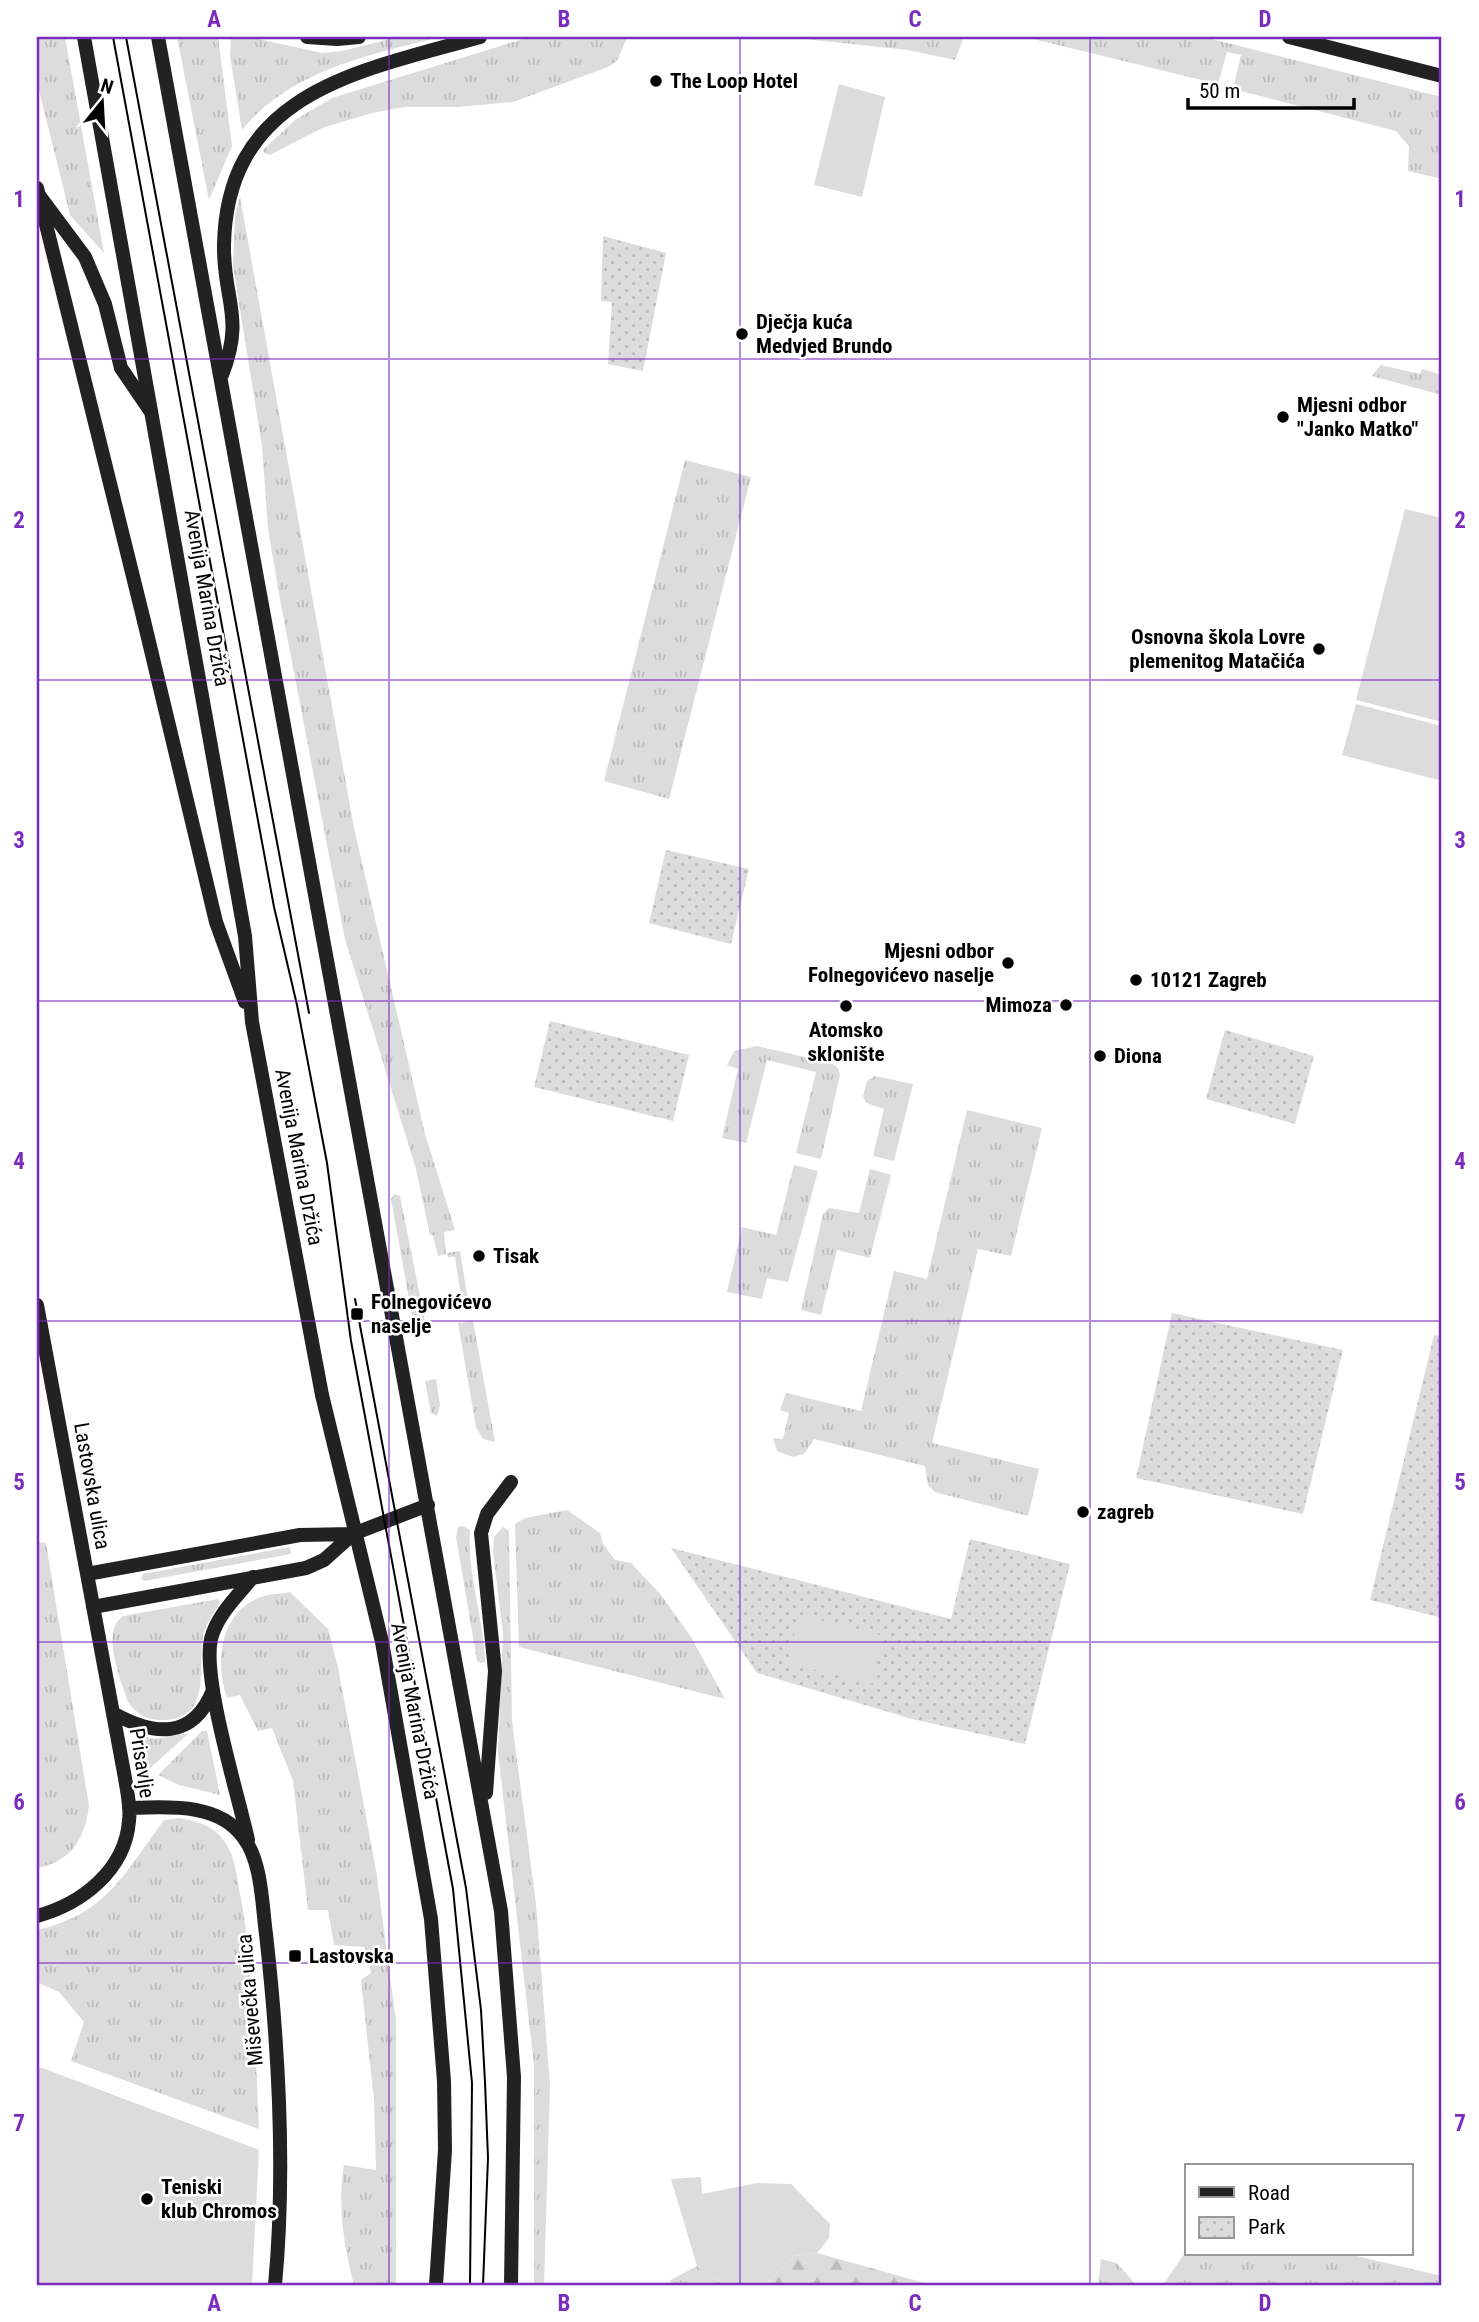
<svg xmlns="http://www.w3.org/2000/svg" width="1479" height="2322" viewBox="0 0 1479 2322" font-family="'Roboto Condensed',sans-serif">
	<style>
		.grass { fill: url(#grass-tufts) }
		.forest { fill: url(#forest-firs) }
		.park { fill: url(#park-dots) }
		.garden { fill: #dcdcdc }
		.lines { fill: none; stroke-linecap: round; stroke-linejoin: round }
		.secondary { stroke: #222; stroke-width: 14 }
		.tram { stroke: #000; stroke-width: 2 }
		.secondary-bridge { stroke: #222; stroke-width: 14 }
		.grid { fill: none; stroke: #7b2cbf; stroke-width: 2; stroke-opacity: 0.55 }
		.poi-dot { fill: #000; stroke: #fff; stroke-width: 2.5 }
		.labels { text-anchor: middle; stroke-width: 5; stroke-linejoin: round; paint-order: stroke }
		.poi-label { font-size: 21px; font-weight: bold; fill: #000; stroke: #fff; text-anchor: start }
		.street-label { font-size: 21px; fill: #000; stroke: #fff }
		.neatline { fill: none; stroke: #7b2cbf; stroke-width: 2.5 }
		.grid-label { font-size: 23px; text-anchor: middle; font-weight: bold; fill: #7b2cbf }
	</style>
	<defs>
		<pattern id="grass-tufts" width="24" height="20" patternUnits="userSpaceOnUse" patternTransform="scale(1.75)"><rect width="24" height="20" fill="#dcdcdc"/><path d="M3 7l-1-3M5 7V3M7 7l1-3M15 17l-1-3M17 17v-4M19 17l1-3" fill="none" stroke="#bbb"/></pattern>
		<pattern id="forest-firs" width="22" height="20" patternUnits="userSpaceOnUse" patternTransform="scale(1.75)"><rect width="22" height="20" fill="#dcdcdc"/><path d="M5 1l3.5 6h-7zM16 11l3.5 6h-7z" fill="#bbb"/></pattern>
		<pattern id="park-dots" width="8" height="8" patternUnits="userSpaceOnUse" patternTransform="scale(1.75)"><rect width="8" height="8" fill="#dcdcdc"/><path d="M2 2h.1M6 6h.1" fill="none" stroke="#bbb" stroke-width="1.8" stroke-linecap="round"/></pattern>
	</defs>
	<rect width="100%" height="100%" fill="#fff"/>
	<path class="grass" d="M37 37H65L104 253 70 215 37 82Z
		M177 37H218L232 146 209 200Z
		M231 37H249L322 53 342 51 398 37H439C368 56 292 69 242 130L230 56Z
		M529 37H627L617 61 608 67 513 102 458 107H404L372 113 322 128 270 155 264 153 263 150 295 120 332 98Z
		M786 37H964L955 60 908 50Z
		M1025 37H1204L1442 97V179L1408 171 1409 146 1396 131 1233 89 1241 55 1227 52 1218 84Z
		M240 197 354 828 425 1134 455 1230 444 1232 446 1254 438 1256 433 1235H430L416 1169 345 939 279 594 268 529 262 446 233 266 235 215Z
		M1381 365 1420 374 1422 369 1442 375V395L1372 376Z
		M685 460 751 477 669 799 604 781Z
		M757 1046 831 1063 838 1068 840 1075 821 1159 796 1153 816 1072 767 1060 746 1143 722 1138 738 1069 727 1065 734 1051Z
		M875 1076 913 1084 894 1161 873 1156 884 1109 866 1103 863 1096 867 1081Z
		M967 1110 1042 1128 1011 1256 978 1249 932 1443 1039 1469 1028 1516 935 1492 928 1485 925 1466 814 1439 804 1454 793 1457 777 1451 773 1438 783 1439 789 1413 780 1410 786 1393 861 1411 894 1271 927 1279Z
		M794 1165 818 1171 788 1282 767 1278 762 1299 727 1292 742 1227 776 1235Z
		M870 1169 891 1175 870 1258 837 1250 821 1315 801 1310 823 1214 829 1208 859 1213Z
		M394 1194 400 1196 425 1321 412 1315 391 1199Z
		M460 1251 469 1306 455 1310 454 1303 461 1296 455 1257H448L447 1253Z
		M473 1321 495 1442 483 1439 476 1427 458 1323Z
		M436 1379 440 1405 437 1416 431 1413 425 1381Z
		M567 1510 600 1533 603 1544 615 1560 631 1563 661 1595 691 1637 725 1699 519 1647 515 1524 525 1518Z
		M464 1526 470 1530C467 1575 484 1618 485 1662L481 1663 477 1661 456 1537 458 1527Z
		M503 1527 509 1531 512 1722 536 1904 550 2085 544 2285H534V2065L498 1752 503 1634 493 1552 494 1537Z
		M37 1542 46 1543 89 1806C85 1839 71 1862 37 1868Z
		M290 1547 291 1554 144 1581 141 1578 143 1574Z
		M290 1592 328 1629 338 1667 376 1870 396 2021V2285H354C344 2246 337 2206 344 2165L376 2170 374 2100 361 1980 371 1973 365 1947 334 1945 328 1910H308L293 1781 272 1728 258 1731 240 1695 227 1698C215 1662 219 1616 258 1598 267 1594 280 1594 290 1592Z
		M218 1599 220 1602C214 1614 206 1622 203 1636 197 1667 213 1717 165 1720 149 1721 137 1715 128 1702 121 1680 100 1632 123 1616Z
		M202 1731H207L220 1795 179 1785 158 1775Z
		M189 1733 147 1771 138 1761 134 1734 155 1739Z
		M179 1818C197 1821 214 1826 225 1842 236 1858 237 1880 241 1899 255 1975 255 2052 259 2129L71 2061 84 2022 59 1992 37 1982V1930C107 1914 124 1874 164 1820Z
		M1187 2250V2254H1348L1442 2276V2285H1163Z
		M1101 2259 1117 2263 1136 2285H1098Z
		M697 2266 725 2285H675L669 2281Z"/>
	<path class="forest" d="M817 2253 932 2285H765L794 2256Z"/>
	<path class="park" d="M603 236 666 253 643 371 608 364 612 302 601 301Z
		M666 850 749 869 731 944 649 923Z
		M550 1021 689 1055 673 1121 534 1087Z
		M1225 1030 1314 1056 1295 1124 1206 1099Z
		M1172 1313 1343 1350 1303 1514 1136 1478Z
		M1434 1335 1442 1336V1618L1370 1600Z
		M970 1539 1070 1564 1025 1744 912 1719 757 1673 671 1548 951 1619Z"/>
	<path class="garden" d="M839 84 885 97 862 197 814 185Z
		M1405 509 1442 518V722L1356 700Z
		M1356 704 1442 726V781L1342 755Z
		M799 1615 884 1636 872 1684 787 1663Z
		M37 2066 259 2150 252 2285H37Z
		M701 2177 702 2194 757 2183 791 2184 830 2224 829 2238 817 2253 794 2256 765 2285H725L697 2266 671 2179Z"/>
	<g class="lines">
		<path class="secondary" d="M84 37 245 936 252 1022 322 1395 382 1642 431 1919 444 2081 445 2150 436 2285
			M158 37 501 1911 514 2077 511 2285
			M307 37 337 39 359 37
			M1289 37 1442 76
			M38 194 85 257 105 304 121 368 151 412
			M222 375C245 317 223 299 224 245 227 91 361 71 480 37
			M144 621 216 922 245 1002
			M37 1305 125 1778C127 1792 131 1807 129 1821 125 1871 81 1904 37 1916
			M87 1574 300 1535 353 1534
			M93 1607 306 1568 324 1560 353 1534 428 1505
			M113 1713C154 1736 193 1740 213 1690
			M486 1793 495 1671 481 1533 487 1514 511 1482
			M129 1808C166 1807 218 1802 243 1837 262 1861 262 1905 266 1934 279 2050 286 2169 275 2285
			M248 1840C238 1794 202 1679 211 1639 217 1615 238 1595 253 1577"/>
		<path class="tram" d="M113 37 274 907 297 1005 327 1163 351 1341 453 1889 472 2083 470 2285
			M126 37 309 1013
			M355 1299 466 1888 481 2010 485 2082 488 2158 483 2285"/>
		<path class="secondary-bridge" d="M37 188 144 621"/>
	</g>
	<path class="grid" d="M389 37V2285M740 37V2285M1090 37V2285M37 359H1442M37 680H1442M37 1001H1442M37 1321H1442M37 1642H1442M37 1963H1442"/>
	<g class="poi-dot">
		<circle cx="656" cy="81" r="7"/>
		<circle cx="742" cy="334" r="7"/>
		<circle cx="1283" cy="417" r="7"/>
		<circle cx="1319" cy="649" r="7"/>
		<circle cx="1008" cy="963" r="7"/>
		<circle cx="1136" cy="980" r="7"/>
		<circle cx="1066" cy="1005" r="7"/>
		<circle cx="846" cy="1006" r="7"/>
		<circle cx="1100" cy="1056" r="7"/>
		<circle cx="479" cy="1256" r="7"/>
		<rect x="350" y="1307" width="14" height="14" rx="3.5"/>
		<circle cx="1083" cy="1512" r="7"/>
		<rect x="288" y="1949" width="14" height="14" rx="3.5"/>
		<circle cx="147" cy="2199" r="7"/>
	</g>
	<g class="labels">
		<g class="poi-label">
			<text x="670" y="88">The Loop Hotel</text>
			<text x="756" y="329">Dječja kuća<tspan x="756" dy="24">Medvjed Brundo</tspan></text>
			<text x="1297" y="412">Mjesni odbor<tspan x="1297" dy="24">"Janko Matko"</tspan></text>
			<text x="1305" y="644" text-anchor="end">Osnovna škola Lovre<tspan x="1305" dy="24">plemenitog Matačića</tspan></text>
			<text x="994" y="958" text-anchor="end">Mjesni odbor<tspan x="994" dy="24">Folnegovićevo naselje</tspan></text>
			<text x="1150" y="987">10121 Zagreb</text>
			<text x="1052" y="1012" text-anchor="end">Mimoza</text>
			<text x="846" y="1037" text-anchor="middle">Atomsko<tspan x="846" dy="24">sklonište</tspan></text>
			<text x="1114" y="1063">Diona</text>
			<text x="493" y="1263">Tisak</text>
			<text x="371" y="1309">Folnegovićevo<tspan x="371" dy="24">naselje</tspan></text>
			<text x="1097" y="1519">zagreb</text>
			<text x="309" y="1963">Lastovska</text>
			<text x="161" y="2194">Teniski<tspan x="161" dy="24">klub Chromos</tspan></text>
		</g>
		<g class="street-label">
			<text transform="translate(207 598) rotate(80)" y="7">Avenija Marina Držića</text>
			<text transform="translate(299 1157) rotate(79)" y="7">Avenija Marina Držića</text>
			<text transform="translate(92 1486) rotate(80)" y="7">Lastovska ulica</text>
			<text transform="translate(415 1711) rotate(79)" y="7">Avenija Marina Držića</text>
			<text transform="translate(142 1763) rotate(81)" y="7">Prisavlje</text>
			<text transform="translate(250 2000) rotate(-95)" y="7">Miševečka ulica</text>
		</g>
	</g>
	<rect width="1479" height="2322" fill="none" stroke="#ffffff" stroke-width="77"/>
	<rect x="1185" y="2164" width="228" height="91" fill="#ffffff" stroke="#999999" stroke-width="2"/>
	<rect x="1199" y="2187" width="35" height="10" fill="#222222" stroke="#999999" stroke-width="2"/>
	<text x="1248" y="2200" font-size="21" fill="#000000">Road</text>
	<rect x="1199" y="2217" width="35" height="21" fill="url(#park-dots)" stroke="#999999" stroke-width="2"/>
	<text x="1248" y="2234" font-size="21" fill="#000000">Park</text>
	<g transform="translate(102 102) rotate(18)" stroke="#ffffff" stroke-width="5" paint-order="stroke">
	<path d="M0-5L12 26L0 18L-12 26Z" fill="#000000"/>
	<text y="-10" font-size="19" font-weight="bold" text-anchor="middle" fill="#000000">N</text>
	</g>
	<path d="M1188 98v10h166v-10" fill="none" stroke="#000000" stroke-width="3.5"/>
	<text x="1199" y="98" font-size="21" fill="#000000" stroke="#ffffff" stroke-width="5" paint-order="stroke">50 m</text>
	<rect x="38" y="38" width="1402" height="2246" class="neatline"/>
	<g class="grid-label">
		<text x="214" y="27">A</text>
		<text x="564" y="27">B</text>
		<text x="915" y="27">C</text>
		<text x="1265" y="27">D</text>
		<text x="19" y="207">1</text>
		<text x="1460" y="207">1</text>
		<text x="19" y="528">2</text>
		<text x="1460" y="528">2</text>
		<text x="19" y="848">3</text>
		<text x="1460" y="848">3</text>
		<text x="19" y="1169">4</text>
		<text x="1460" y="1169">4</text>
		<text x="19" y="1490">5</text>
		<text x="1460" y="1490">5</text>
		<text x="19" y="1810">6</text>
		<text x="1460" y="1810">6</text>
		<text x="19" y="2131">7</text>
		<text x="1460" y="2131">7</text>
		<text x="214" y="2311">A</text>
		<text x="564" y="2311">B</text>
		<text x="915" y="2311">C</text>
		<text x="1265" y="2311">D</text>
	</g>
</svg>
